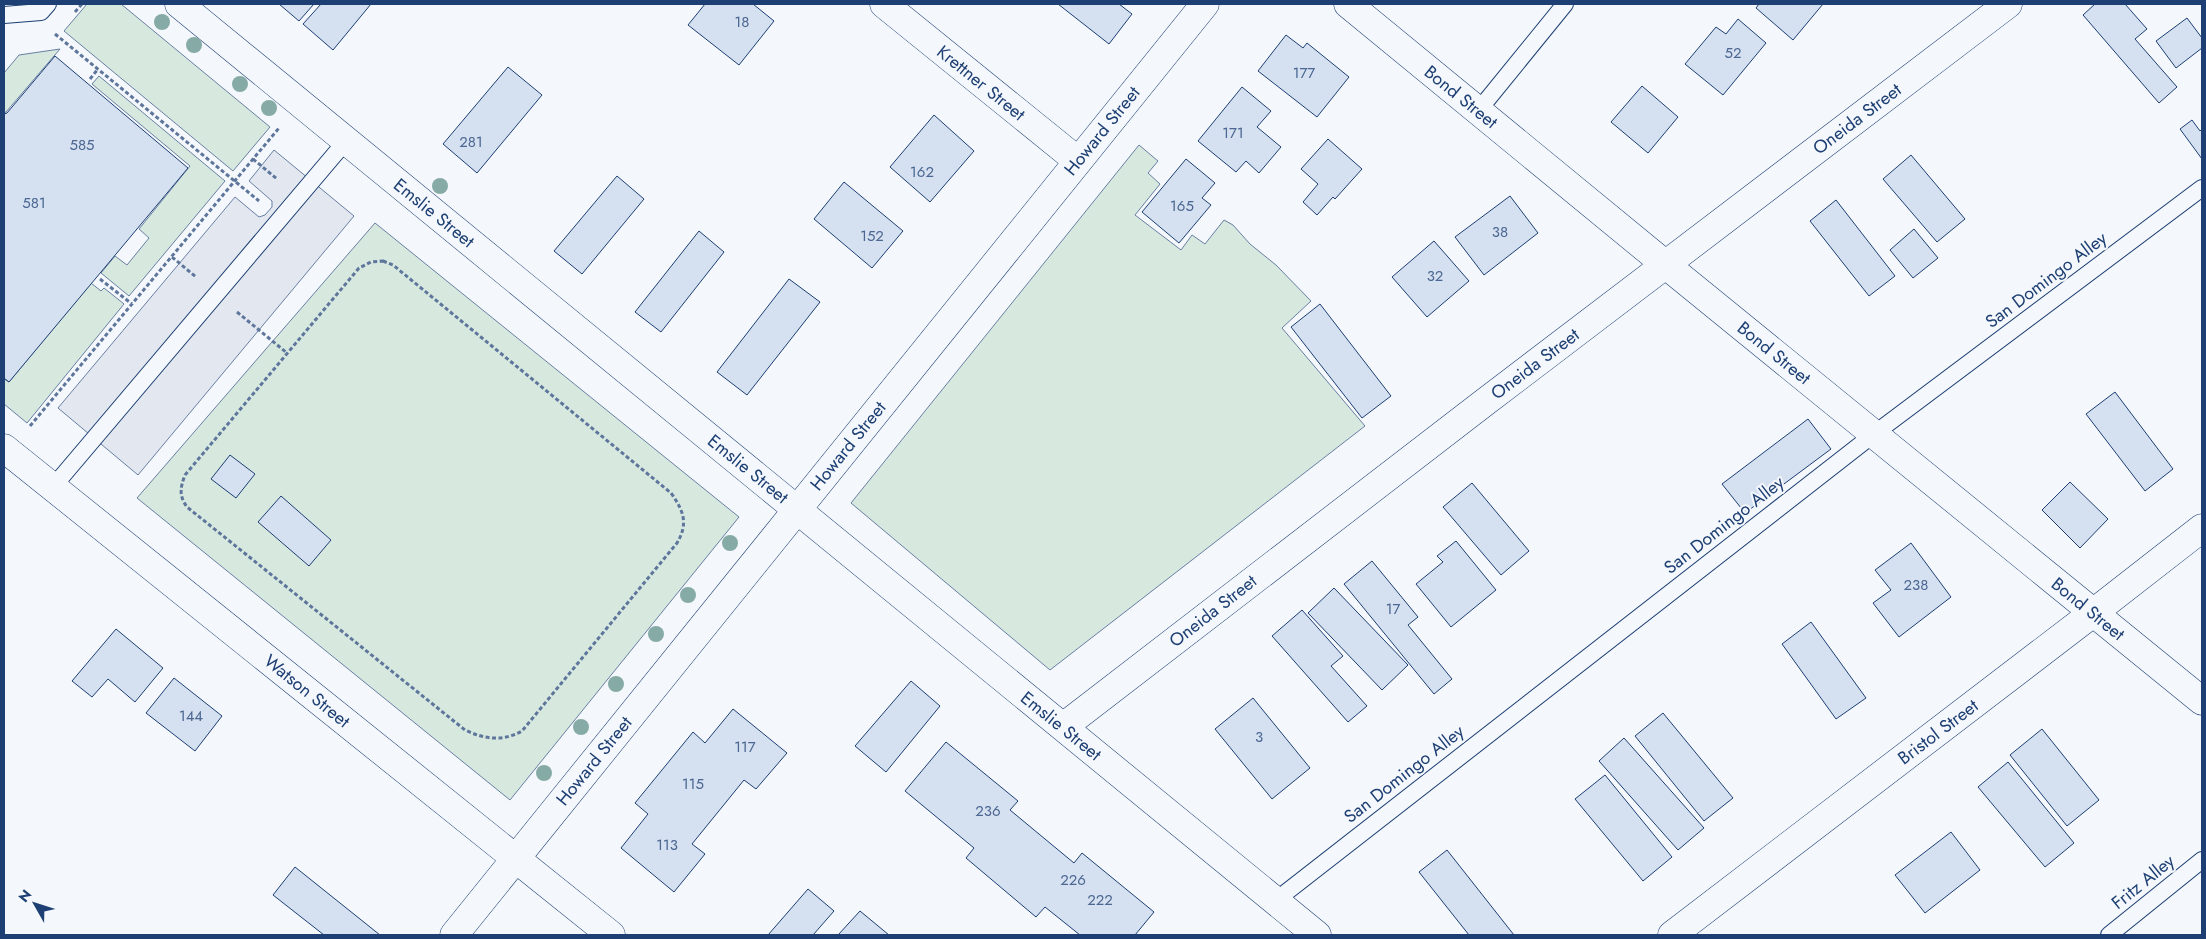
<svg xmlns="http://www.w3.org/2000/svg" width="2206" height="939" viewBox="0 0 2206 939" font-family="Jost,sans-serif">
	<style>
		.green { fill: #d7e8df; stroke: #687fa3 }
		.parking { fill: #e3e8f0; stroke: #687fa3 }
		.building { fill: #d5e0f0; stroke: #1d3f73 }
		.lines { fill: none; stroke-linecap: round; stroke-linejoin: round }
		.service-casing { stroke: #1d3f73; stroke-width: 18 }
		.minor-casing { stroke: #1d3f73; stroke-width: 29 }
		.path { stroke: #5e769c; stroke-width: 3; stroke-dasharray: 4 2.5; stroke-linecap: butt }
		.service { stroke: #f4f7fb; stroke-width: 16 }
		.minor { stroke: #f4f7fb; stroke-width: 28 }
		.tree { fill: #86aba6 }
		.labels { text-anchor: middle; stroke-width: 4; stroke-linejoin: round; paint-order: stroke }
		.number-label { font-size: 15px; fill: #4b6792 }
		.street-label { font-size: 18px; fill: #1d3f73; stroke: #f4f7fb }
	</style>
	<rect width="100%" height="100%" fill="#f4f7fb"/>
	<path class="green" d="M87 4H121L270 127 233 171 64 31Z
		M60 49 6 112 4 113V73L19 55Z
		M99 76 225 181 129 296 101 273 115 256 127 265 149 238 139 229 190 166 92 84Z
		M1139 145 1158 161 1148 173 1160 184 1135 215 1181 250 1192 235 1205 244 1224 220 1233 225 1250 244 1276 265 1311 301 1282 328 1365 426 1050 670 851 503Z
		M375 223 739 517 510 800 137 498Z
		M91 283 101 291 104 288 124 304 27 423 4 404V379L9 382Z"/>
	<path class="parking" d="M274 150 354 216 138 475 58 408 235 197 259 217 265 215 272 207V201L249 181Z"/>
	<path class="building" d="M279 4H314L299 21Z
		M321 4H371L333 50 303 24Z
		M705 4H753L774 21 739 65 688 25Z
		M1058 4H1119L1132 14 1109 44Z
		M1759 4H1823L1793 40 1756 8Z
		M2095 4H2125L2147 29 2135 39 2177 87 2159 103 2083 15Z
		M2187 18 2202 38V48L2176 68 2156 41Z
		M1738 19 1766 43 1723 95 1685 64 1716 27 1726 34Z
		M1286 35 1303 48 1307 43 1349 77 1317 117 1258 71Z
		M55 56 188 168 9 382 4 378V114L7 113Z
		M508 67 542 95 477 173 443 144Z
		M1642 86 1678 117 1648 153 1611 122Z
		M1242 87 1271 111 1257 127 1281 147 1259 173 1246 161 1236 172 1198 141Z
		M934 115 974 151 930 202 890 167Z
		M2192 120 2200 131 2202 129V159L2180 129Z
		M1328 139 1362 169 1335 199 1333 197 1317 215 1303 202 1318 184 1301 169Z
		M1911 155 1965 219 1937 242 1883 179Z
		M1186 159 1215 183 1202 198 1211 205 1179 243 1142 212Z
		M617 176 644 199 582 274 554 251Z
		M844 182 903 231 872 268 814 219Z
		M1510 196 1538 233 1484 275 1455 237Z
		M1836 200 1895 276 1869 296 1810 221Z
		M1914 229 1938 258 1913 278 1890 250Z
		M699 231 724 252 661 332 635 312Z
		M1434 241 1469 281 1427 317 1392 277Z
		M789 279 820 302 747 395 717 372Z
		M1320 304 1391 396 1362 418 1291 327Z
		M2115 392 2173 469 2145 491 2086 414Z
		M1808 419 1831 449 1745 513 1722 484Z
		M230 455 255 474 236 498 211 479Z
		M2070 482 2108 519 2080 548 2042 510Z
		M1472 483 1529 551 1501 575 1443 507Z
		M281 496 331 540 309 566 258 522Z
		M1456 541 1496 590 1451 627 1416 584 1443 562 1437 556Z
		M1911 543 1951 597 1899 637 1873 603 1891 590 1875 570Z
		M1372 561 1418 617 1408 625 1452 679 1434 694 1344 584Z
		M1334 588 1408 665 1382 690 1308 613Z
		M1302 610 1343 656 1331 666 1367 706 1348 722 1272 636Z
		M1811 622 1866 698 1836 719 1782 644Z
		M116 629 163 668 135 702 108 679 92 697 72 681Z
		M174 678 222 716 195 751 146 713Z
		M911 681 940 706 886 772 855 746Z
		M1253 698 1310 768 1272 799 1215 729Z
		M733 709 787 753 756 789 744 780 692 844 705 854 674 892 621 848 648 814 635 803 693 732 705 743Z
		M1663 713 1733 798 1704 821 1635 736Z
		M2042 729 2099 800 2067 826 2010 755Z
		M1624 738 1704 828 1678 850 1599 761Z
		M946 742 1018 801 1010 810 1074 863 1082 853 1154 912 1135 935H1080L1045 907 1036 917 966 858 974 848 905 791Z
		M2008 762 2074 843 2045 867 1978 787Z
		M1605 775 1672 857 1643 881 1575 799Z
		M1951 832 1980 870 1925 913 1895 875Z
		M1447 850 1514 935H1469L1419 872Z
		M295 867 380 935H324L273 895Z
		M808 889 834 911 813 935H768Z
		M860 911 889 935H838Z"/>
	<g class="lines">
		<g class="service-casing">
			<path id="service" d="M4 15 41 12 48 4
				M1478 111 1565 4
				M53 487 346 141
				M1275 901 1874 434 2202 188
				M2109 935 2202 860"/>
		</g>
		<g class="minor-casing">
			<path id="minor" d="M179 4 1317 935
				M884 4 1078 161
				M1348 4 1666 265 2202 701
				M4 448 611 935
				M1063 727 1485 402 2008 4
				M454 935 1205 4
				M1672 935 2093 613 2202 528"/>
		</g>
		<path class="path" d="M75 12 82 4
			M55 34 259 201
			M90 79 98 69
			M253 159 277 179
			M172 257 196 277
			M383 261 393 265 671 493C683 510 689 523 677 543L522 731C502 742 484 739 465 730L187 507C179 496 180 488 185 475L359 268 371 262Z
			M100 279 132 304
			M237 312 287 353
			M30 426 279 128"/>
		<use href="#service" class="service"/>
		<use href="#minor" class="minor"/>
	</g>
	<g class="tree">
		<circle cx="162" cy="22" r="8"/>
		<circle cx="194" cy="45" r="8"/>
		<circle cx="240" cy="84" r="8"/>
		<circle cx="269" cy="108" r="8"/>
		<circle cx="440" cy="186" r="8"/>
		<circle cx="730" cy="543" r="8"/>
		<circle cx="688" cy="595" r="8"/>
		<circle cx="656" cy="634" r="8"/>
		<circle cx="616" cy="684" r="8"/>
		<circle cx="581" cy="727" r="8"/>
		<circle cx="544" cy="773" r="8"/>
	</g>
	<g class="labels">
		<g class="number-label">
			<text x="742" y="27">18</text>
			<text x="1733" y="58">52</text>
			<text x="1304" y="78">177</text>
			<text x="1233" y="138">171</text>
			<text x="471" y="147">281</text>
			<text x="82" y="150">585</text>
			<text x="922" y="177">162</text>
			<text x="34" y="208">581</text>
			<text x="1182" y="211">165</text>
			<text x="1500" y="237">38</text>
			<text x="872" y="241">152</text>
			<text x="1435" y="281">32</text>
			<text x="1916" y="590">238</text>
			<text x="1393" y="614">17</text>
			<text x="191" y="721">144</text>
			<text x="1259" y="742">3</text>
			<text x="745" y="752">117</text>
			<text x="693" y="789">115</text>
			<text x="988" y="816">236</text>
			<text x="667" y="850">113</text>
			<text x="1073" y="885">226</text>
			<text x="1100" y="905">222</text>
		</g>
		<g class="street-label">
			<text transform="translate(981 83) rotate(39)" y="6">Krettner Street</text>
			<text transform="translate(1461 97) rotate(39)" y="6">Bond Street</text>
			<text transform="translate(1857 119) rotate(-37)" y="6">Oneida Street</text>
			<text transform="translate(1102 131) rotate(-51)" y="6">Howard Street</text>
			<text transform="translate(434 213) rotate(39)" y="6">Emslie Street</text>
			<text transform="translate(2046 280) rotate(-37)" y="6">San Domingo Alley</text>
			<text transform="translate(1774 353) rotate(39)" y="6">Bond Street</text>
			<text transform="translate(1535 364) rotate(-37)" y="6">Oneida Street</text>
			<text transform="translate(848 446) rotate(-51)" y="6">Howard Street</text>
			<text transform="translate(748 469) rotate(39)" y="6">Emslie Street</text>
			<text transform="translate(1724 525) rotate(-38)" y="6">San Domingo Alley</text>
			<text transform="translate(2088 609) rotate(39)" y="6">Bond Street</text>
			<text transform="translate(1213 611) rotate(-38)" y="6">Oneida Street</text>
			<text transform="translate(307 691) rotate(39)" y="6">Watson Street</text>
			<text transform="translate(1061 726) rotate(39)" y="6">Emslie Street</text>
			<text transform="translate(1938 732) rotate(-37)" y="6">Bristol Street</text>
			<text transform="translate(594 761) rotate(-51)" y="6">Howard Street</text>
			<text transform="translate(1404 774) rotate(-38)" y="6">San Domingo Alley</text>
			<text transform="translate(2143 882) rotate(-39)" y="6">Fritz Alley</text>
		</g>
	</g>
	<rect width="2206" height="939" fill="none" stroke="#1d3f73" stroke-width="10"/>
	<g transform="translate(35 904) rotate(309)" stroke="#f4f7fb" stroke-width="4" paint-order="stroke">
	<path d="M0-4L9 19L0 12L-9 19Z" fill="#1d3f73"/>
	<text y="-8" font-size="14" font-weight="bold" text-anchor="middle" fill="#1d3f73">N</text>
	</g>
</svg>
